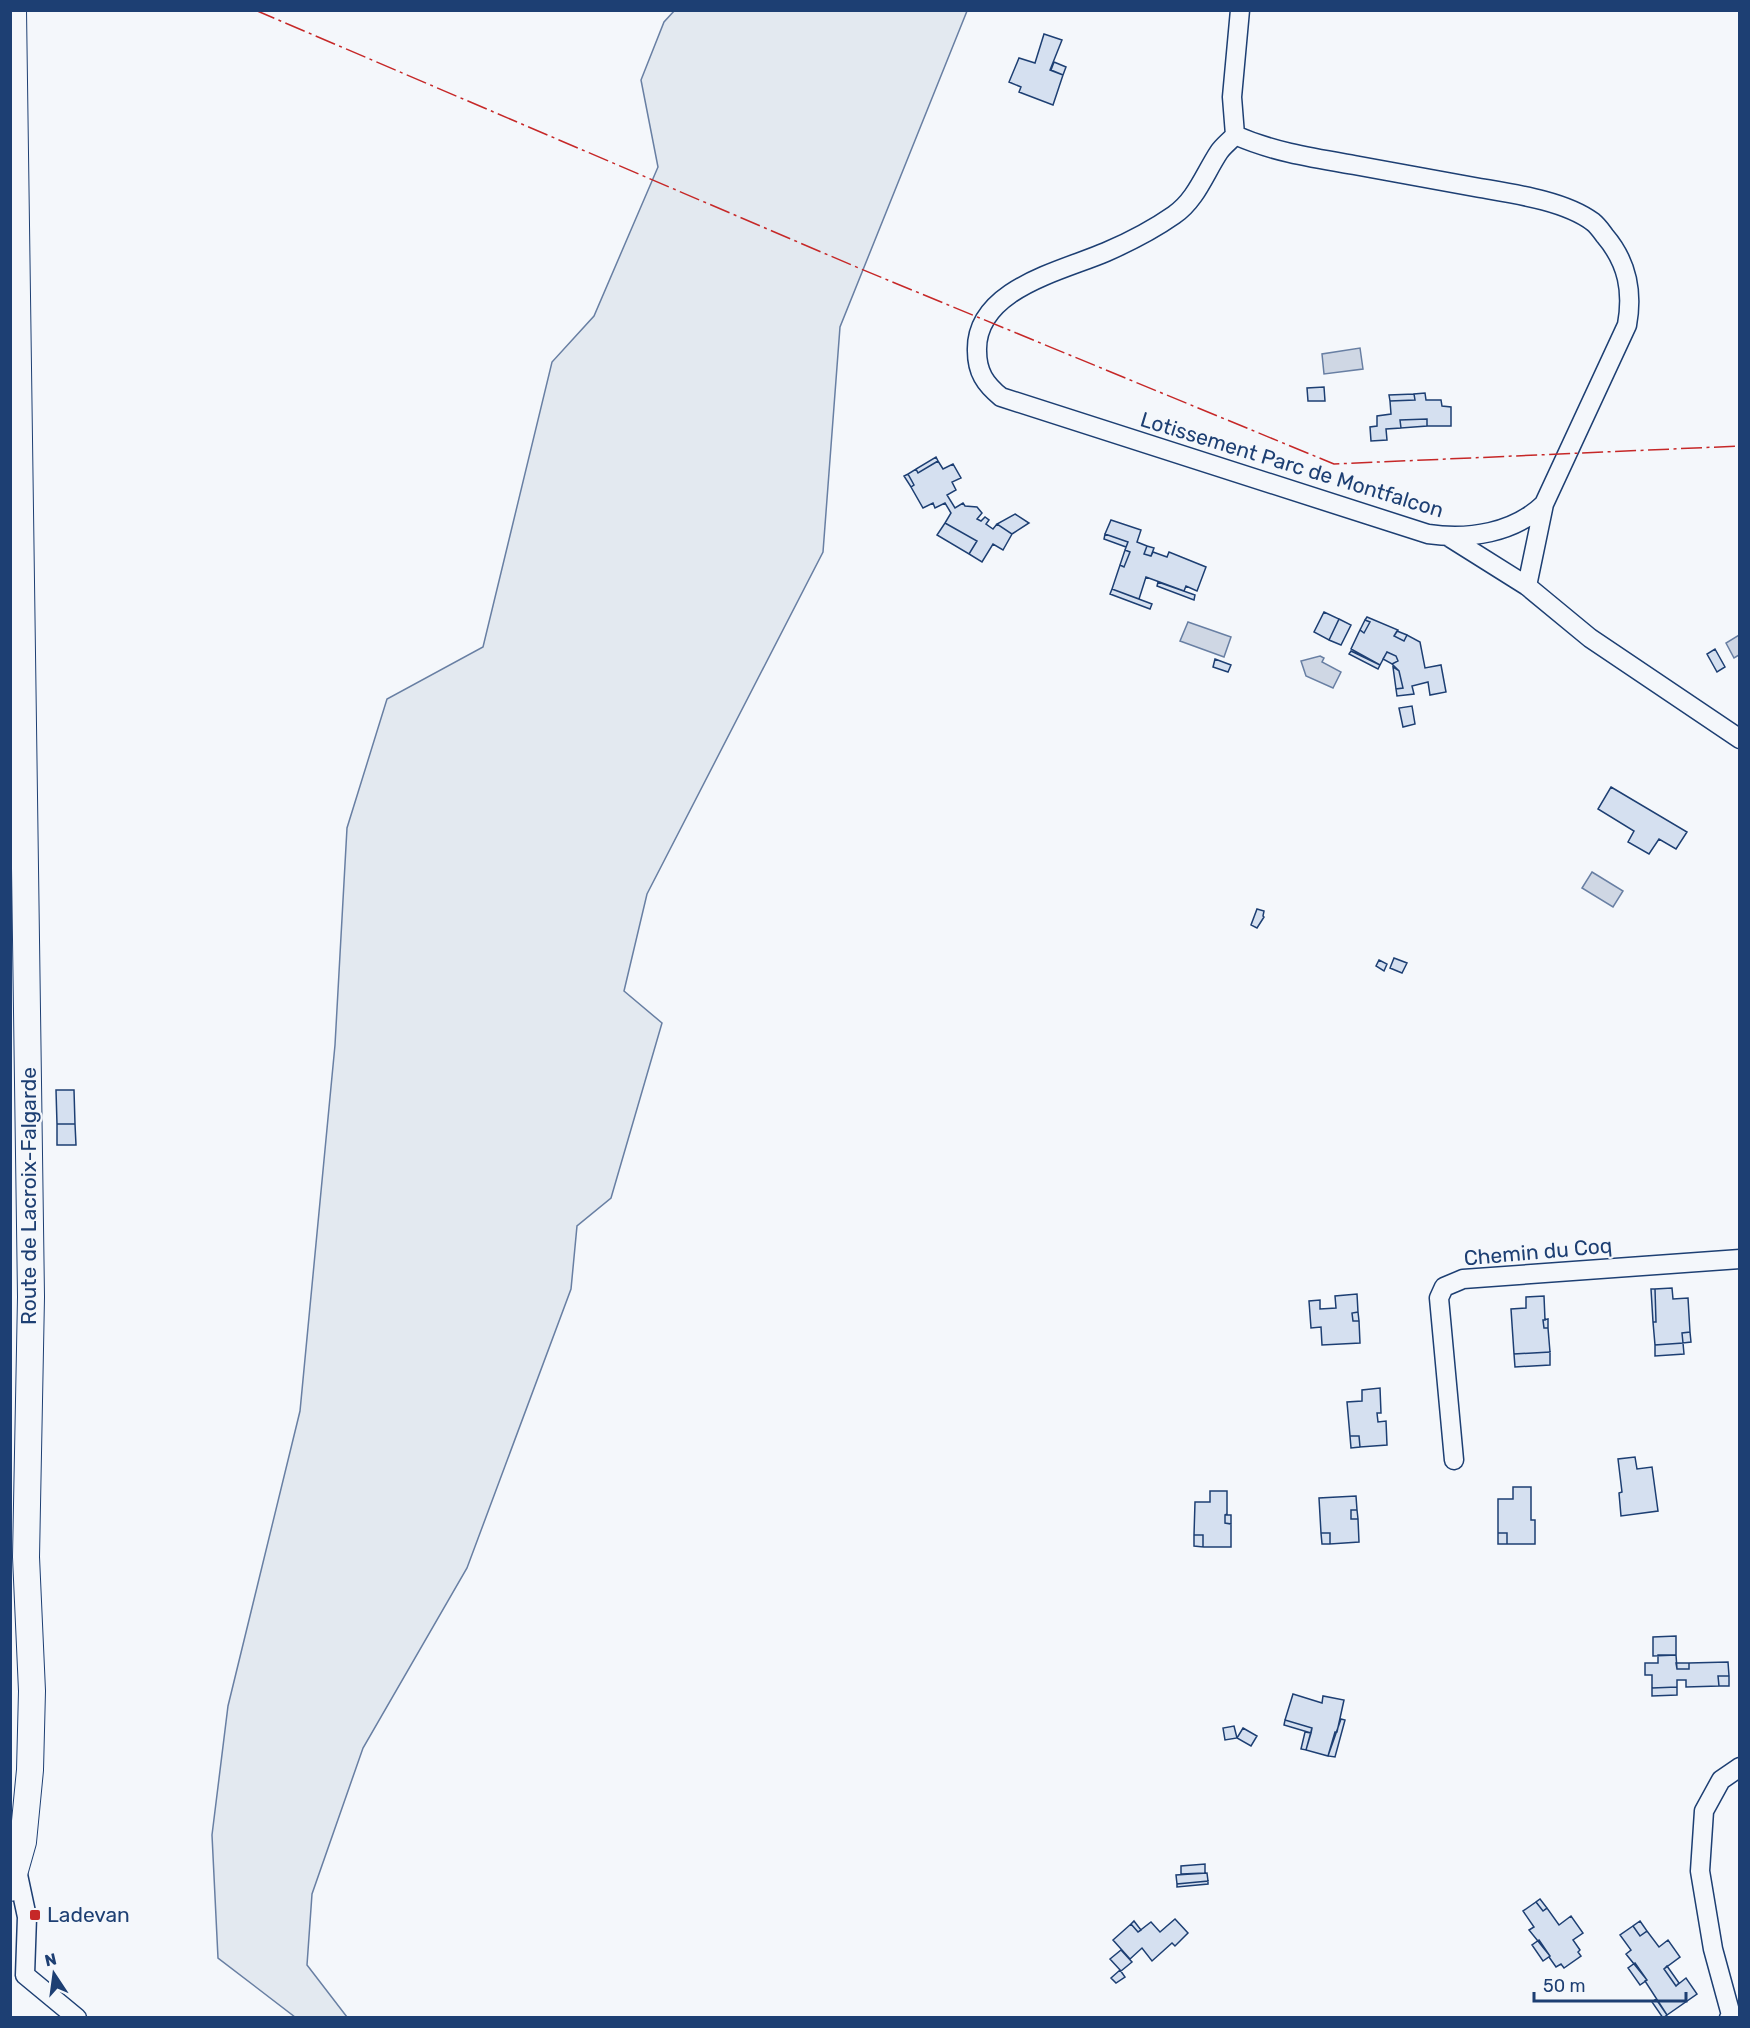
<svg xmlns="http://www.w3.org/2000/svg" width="1750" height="2028" viewBox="0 0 1750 2028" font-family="Rubik,sans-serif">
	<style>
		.green { fill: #e3e9f0; stroke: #687fa3; stroke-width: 1.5 }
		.water { fill: #cfd7e4; stroke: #687fa3; stroke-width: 1.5 }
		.building { fill: #d5e0f0; stroke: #1d3f73; stroke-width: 1.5 }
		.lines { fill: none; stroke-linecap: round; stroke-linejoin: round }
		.street-casing { stroke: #1d3f73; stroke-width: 21 }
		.secondary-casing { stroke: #1d3f73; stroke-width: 28 }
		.street { stroke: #f4f7fb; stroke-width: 18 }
		.secondary { stroke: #f4f7fb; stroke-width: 26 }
		.power { stroke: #c62828; stroke-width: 1.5; stroke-dasharray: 21 4.5 3 4.5; stroke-linecap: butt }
		.poi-dot { fill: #c62828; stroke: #f4f7fb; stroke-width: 2 }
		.labels { text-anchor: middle; stroke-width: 4.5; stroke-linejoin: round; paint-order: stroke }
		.street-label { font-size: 21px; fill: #1d3f73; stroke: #f4f7fb }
		.poi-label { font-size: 21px; fill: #1d3f73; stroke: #f4f7fb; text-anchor: start }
	</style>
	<rect width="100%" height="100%" fill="#f4f7fb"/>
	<path class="green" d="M675 10 967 11 840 327 823 552 647 894 624 991 662 1023 611 1198 577 1226 571 1289 467 1568 363 1748 312 1894 307 1965 347 2017H295L218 1958 212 1835 228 1706 300 1411 335 1045 347 828 387 699 483 647 552 362 594 316 658 167 641 80 664 22Z"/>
	<path class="water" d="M1360 348 1363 369 1324 374 1322 354Z
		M1188 622 1231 637 1224 657 1180 641Z
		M1739 635V655L1734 658 1726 643Z
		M1320 656 1324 658 1322 662 1341 672 1333 688 1306 676 1301 661Z
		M1592 872 1623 891 1613 907 1582 888Z"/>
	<path class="building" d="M1044 34 1062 40 1050 70 1063 75 1053 105 1019 92 1021 87 1009 82 1019 58 1035 63Z
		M1054 62 1066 67 1063 75 1051 70Z
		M1324 387 1325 401H1308L1307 388Z
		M1425 393 1426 400H1441L1442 406 1451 407V426H1427V419L1400 420 1401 428 1386 429 1387 440 1371 441 1370 427 1377 426V416L1391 414 1390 401 1415 400 1414 394Z
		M1414 394 1415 400 1390 401 1389 395Z
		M1427 419V426L1401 428 1400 420Z
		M936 457 938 461 918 473 916 469Z
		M938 461 943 469 953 464 961 478 952 482 956 490 947 495 955 508 963 503 965 506 977 507 982 513 977 519 981 521 985 517 989 520 986 524 993 529 997 524 1012 534 1003 550 993 544 982 562 969 554 977 541 945 523 951 513 945 503 935 508 933 503 923 508 911 487 914 485 908 474 916 469 918 473Z
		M908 474 914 485 911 487 904 476Z
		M1015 514 1029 523 1012 534 997 524Z
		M1111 520 1141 530 1137 542 1147 546 1144 554 1151 556 1153 552 1167 557 1169 552 1206 567 1197 591 1186 586 1184 591 1146 577 1139 599 1112 589 1120 565 1124 567 1130 552 1125 550 1128 542 1105 534Z
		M945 523 977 541 969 554 937 535Z
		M1105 534 1128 542 1126 547 1104 539Z
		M1147 546 1154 548 1151 556 1144 554Z
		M1125 550 1130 552 1124 567 1120 565Z
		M1158 582 1195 595 1194 600 1157 586Z
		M1112 589 1152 604 1150 609 1110 594Z
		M1324 612 1339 619 1329 640 1314 632Z
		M1367 617 1398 630 1394 636 1404 641 1407 635 1420 642 1425 668 1441 665 1446 692 1430 695 1428 682 1412 686 1414 694 1397 696 1396 689 1403 688 1399 671 1392 664 1398 661 1396 656 1387 652 1380 665 1351 649 1360 630 1364 633 1370 622 1365 620Z
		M1339 619 1351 625 1341 645 1329 640Z
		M1365 620 1370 622 1364 633 1360 630Z
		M1397 631 1407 635 1404 641 1394 636Z
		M1715 649 1725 667 1717 672 1707 654Z
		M1351 651 1380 665 1378 669 1349 654Z
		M1387 652 1396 656 1398 661 1392 664 1383 659Z
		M1215 659 1231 665 1228 672 1213 667Z
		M1393 667 1399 671 1403 688 1396 689Z
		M1412 706 1415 724 1403 727 1399 708Z
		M1611 787 1687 832 1676 849 1659 839 1649 854 1628 842 1634 831 1598 809Z
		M1257 909 1264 911 1263 916 1264 917 1257 928 1251 925Z
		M1394 958 1407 963 1402 973 1390 968Z
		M1379 960 1387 964 1384 971 1376 966Z
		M56 1090H74L75 1124H57Z
		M57 1124H75L76 1145H57Z
		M1672 1288 1673 1299 1688 1298 1690 1332 1682 1333 1683 1343 1655 1345 1653 1322H1656L1655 1289Z
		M1651 1289H1655L1656 1322H1653Z
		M1357 1294 1358 1312 1352 1313 1353 1321H1359L1360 1343 1322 1345 1321 1327 1311 1328 1309 1301 1320 1300V1309L1336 1308 1335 1296Z
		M1544 1296 1545 1320H1543L1544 1328H1548L1550 1352 1514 1354 1511 1309 1526 1308V1297Z
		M1358 1312 1359 1321H1353L1352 1313Z
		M1548 1319V1328H1544L1543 1320Z
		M1690 1332 1691 1342 1683 1343 1682 1333Z
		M1683 1343 1684 1354 1655 1356V1345Z
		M1550 1352V1365L1515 1367 1514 1354Z
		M1380 1388 1381 1413H1377L1378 1422 1386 1421 1387 1445 1360 1447 1359 1436H1350L1347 1402 1362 1401V1390Z
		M1350 1436H1359L1360 1447 1351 1448Z
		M1635 1457 1637 1469 1652 1467 1658 1511 1621 1516 1619 1493 1622 1492 1618 1459Z
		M1513 1487H1531V1520H1535V1544H1507V1533H1498V1499H1513Z
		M1210 1491H1227V1514L1225 1515V1523L1231 1524V1547H1203V1535H1194L1195 1502H1210Z
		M1356 1496 1357 1510H1351V1519H1358L1359 1542 1330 1544V1533H1321L1319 1498Z
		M1351 1510H1357L1358 1519H1351Z
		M1225 1515H1231V1524L1225 1523Z
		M1321 1533H1330V1544H1322Z
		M1498 1533H1507V1544H1498Z
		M1194 1535H1203V1547L1194 1546Z
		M1676 1636V1655L1653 1656V1637Z
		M1658 1655H1676L1677 1669H1689V1663L1728 1662 1729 1676H1718L1719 1686 1686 1687V1680H1677V1687L1652 1688V1675H1645V1663H1658Z
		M1676 1663H1689V1669H1677Z
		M1718 1676H1729V1686H1719Z
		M1677 1687V1695L1652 1696V1688Z
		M1293 1694 1322 1703 1323 1696 1344 1700 1337 1732H1335L1328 1756 1306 1750 1312 1728 1285 1720Z
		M1341 1719 1345 1720 1335 1757 1328 1756Z
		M1285 1720 1312 1728 1311 1733 1284 1725Z
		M1234 1726 1237 1738 1225 1740 1223 1728Z
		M1243 1728 1257 1736 1251 1746 1237 1738Z
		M1305 1732 1311 1733 1306 1750 1301 1749Z
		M1205 1864V1873L1181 1874V1866Z
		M1207 1873 1208 1881 1177 1884 1176 1875Z
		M1208 1881V1884L1177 1887V1884Z
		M1540 1899 1547 1908 1543 1911 1536 1902Z
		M1536 1902 1543 1911 1547 1908 1559 1925 1571 1916 1583 1933 1573 1940 1580 1950 1578 1952 1581 1956 1564 1968 1561 1964 1556 1967 1549 1957 1550 1956 1529 1930 1534 1927 1523 1911Z
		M1175 1919 1188 1933 1175 1946 1172 1943 1152 1961 1142 1948 1130 1959 1113 1940 1131 1924 1138 1932 1151 1922 1160 1932Z
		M1134 1921 1141 1930 1138 1932 1131 1924Z
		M1640 1921 1647 1931 1640 1936 1633 1926Z
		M1633 1926 1640 1936 1647 1931 1659 1947 1668 1940 1680 1957 1664 1969 1676 1986 1686 1978 1697 1994 1667 2015 1645 1981 1647 1980 1626 1954 1631 1950 1620 1935Z
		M1539 1940 1550 1956 1543 1961 1532 1945Z
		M1121 1950 1132 1962 1121 1971 1110 1959Z
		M1635 1963 1647 1980 1640 1985 1628 1968Z
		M1667 1966 1679 1983 1676 1986 1664 1969Z
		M1120 1970 1125 1977 1116 1983 1111 1978Z
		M1656 1999 1667 2015 1663 2018 1652 2002Z"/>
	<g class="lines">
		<g class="street-casing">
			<path id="street" d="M1235 135C1273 152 1313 158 1354 165 1396 173 1438 180 1480 188 1515 194 1565 201 1593 222 1598 226 1602 232 1605 236 1628 263 1633 292 1627 325L1544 504C1514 533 1469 540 1428 534L1001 397C985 384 977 372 977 351 975 289 1062 271 1106 252 1129 242 1154 229 1174 215 1196 200 1205 173 1219 152 1223 146 1230 141 1235 135Z
				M1235 135 1232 97 1240 10
				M1449 537 1527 586 1590 638 1740 739
				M1527 586 1544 504
				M1454 1460 1439 1298 1444 1287 1463 1279 1740 1259
				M17 1870 27 1917 25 1975
				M25 1975 77 2018
				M1729 2018 1731 2015 1713 1949 1700 1871 1704 1811 1721 1780 1740 1767"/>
		</g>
		<g class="secondary-casing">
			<path id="secondary" d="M10 1888 23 1842 30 1770 32 1691 26 1557 31 1297 13 10"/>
		</g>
		<use href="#street" class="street"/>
		<use href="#secondary" class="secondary"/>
		<path class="power" d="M255 10 861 269 1334 464 1740 446"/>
	</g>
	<rect class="poi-dot" x="29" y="1909" width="12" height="12" rx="3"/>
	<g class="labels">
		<g class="street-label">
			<text transform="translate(1292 465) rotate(17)" y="7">Lotissement Parc de Montfalcon</text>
			<text transform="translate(29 1196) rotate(-90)" y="7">Route de Lacroix-Falgarde</text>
			<text transform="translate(1538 1252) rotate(-5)" y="7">Chemin du Coq</text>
		</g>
		<g class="poi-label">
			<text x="47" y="1922">Ladevan</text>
		</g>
	</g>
	<rect width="1750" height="2028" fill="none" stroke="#1d3f73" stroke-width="24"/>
	<g transform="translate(54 1974) rotate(347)" stroke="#f4f7fb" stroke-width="4.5" paint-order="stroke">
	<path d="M0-4.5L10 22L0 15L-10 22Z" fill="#1d3f73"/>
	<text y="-9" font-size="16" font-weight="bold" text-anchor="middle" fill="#1d3f73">N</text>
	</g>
	<path d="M1534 1992v9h152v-9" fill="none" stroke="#1d3f73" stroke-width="3"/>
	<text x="1543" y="1992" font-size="18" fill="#1d3f73" stroke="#f4f7fb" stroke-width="4.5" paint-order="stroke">50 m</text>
</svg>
